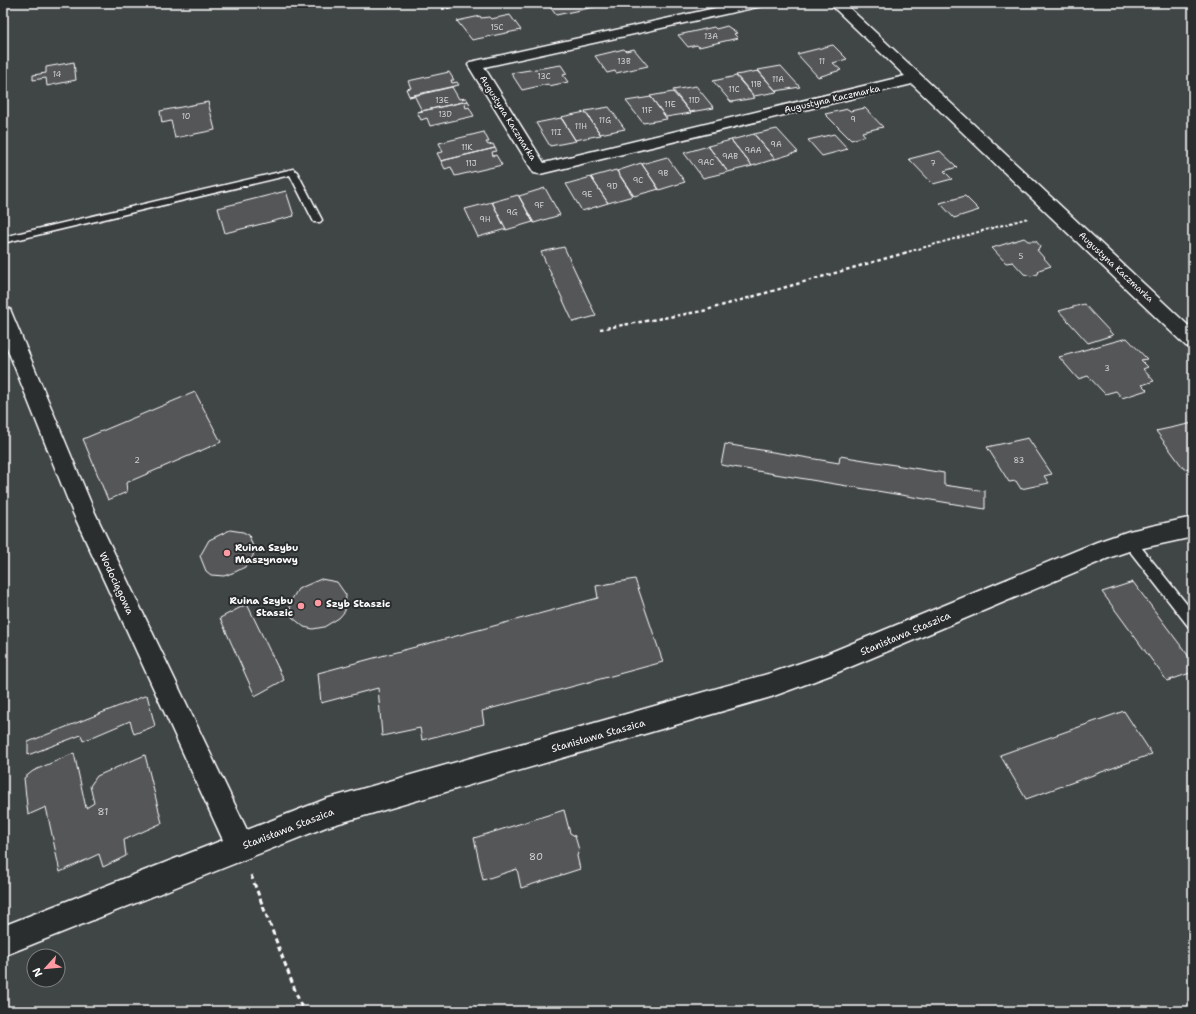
<svg xmlns="http://www.w3.org/2000/svg" width="1196" height="1014" viewBox="0 0 1196 1014" font-family="'Shantell Sans',sans-serif">
	<style>
		.green { fill: #414445; stroke: #a0a2a2; fill-rule: evenodd }
		.building { fill: #555758; stroke: #fff }
		.lines { fill: none; stroke-linecap: round; stroke-linejoin: round }
		.service-casing { stroke: #fff; stroke-width: 3 }
		.minor-casing { stroke: #fff; stroke-width: 3 }
		.path-far2 { stroke: #fff; stroke-width: 2; stroke-dasharray: 3 2; stroke-linecap: butt }
		.path-far1 { stroke: #fff; stroke-width: 2.5; stroke-dasharray: 3.5 3; stroke-linecap: butt }
		.path { stroke: #fff; stroke-width: 3; stroke-dasharray: 5 3.5; stroke-linecap: butt }
		.service { fill: #2a2d2e; fill-rule: evenodd }
		.minor { fill: #2a2d2e; fill-rule: evenodd }
		.poi-dot { fill: #ff9aa2; stroke: #2a2d2e; stroke-width: 1.5 }
		.labels { text-anchor: middle; stroke-width: 4; stroke-linejoin: round; paint-order: stroke }
		.number-label { font-size: 8px; fill: #d4d5d5 }
		.far-street-label { font-size: 9px; fill: #fff; stroke: #2a2d2e }
		.poi-label { font-size: 10px; font-weight: bold; fill: #fff; stroke: #2a2d2e; text-anchor: start }
		.street-label { font-size: 10px; fill: #fff; stroke: #2a2d2e }
		.near-number-label { font-size: 10px; fill: #d4d5d5 }
	</style>
	<rect width="100%" height="100%" fill="#2a2d2e"/>
	<filter id="ink" filterUnits="userSpaceOnUse"><feTurbulence type="fractalNoise" baseFrequency=".025" numOctaves="2"/><feDisplacementMap in="SourceGraphic" scale="8" xChannelSelector="R" yChannelSelector="G"/><feConvolveMatrix kernelMatrix="1 2 1 2 8 2 1 2 1" color-interpolation-filters="sRGB"/></filter>
	<g filter="url(#ink)">
		<path class="green" d="M3 3H1193V1011H3ZM34 956H58V980H34Z"/>
		<path class="building" d="M547 3H602L604 5 556 15Z
			M510 15 521 30 472 40 457 21 480 16 481 18 489 17 491 19Z
			M727 26 737 33 734 34 738 38 699 47 697 45 688 47 678 35 714 27 716 29Z
			M833 45 847 59 833 63 841 70 818 77 797 54Z
			M624 49 626 51 634 49 648 66 616 73 615 71 607 73 595 56Z
			M74 62 76 80 47 86 46 78 33 80V75L46 73V67Z
			M561 65 567 74 563 75 568 82 549 86 548 84 522 90 511 73Z
			M781 66 800 87 776 91 758 70Z
			M758 71 777 92 754 96 736 75Z
			M449 72 454 80H451L452 83 457 82 459 85 409 96 406 89 411 88 408 81Z
			M736 76 755 98 731 102 713 81Z
			M696 86 714 108 690 112 673 90Z
			M452 87 459 99 466 98 468 101 417 112 422 111 414 95 409 97Z
			M673 92 690 112 691 113 666 117 650 96Z
			M651 97 667 119 643 123 626 101Z
			M468 101 470 104 465 105 466 108 469 107 474 116 430 126 427 118 421 120 417 112Z
			M208 102 215 130 175 138 171 121 162 123 160 111Z
			M609 107 625 129 600 134 585 111Z
			M865 108 883 127 862 132 865 136 851 140 825 114 848 109 850 111Z
			M585 112 601 135 575 140 561 117Z
			M561 118 576 141 550 146 536 123Z
			M777 129 798 152 775 159 754 134Z
			M484 132 489 142H486L488 145 493 144 495 148 441 161 437 153 443 152 439 143Z
			M754 134 775 159 752 166 731 140Z
			M834 134 848 149 822 156 808 140Z
			M731 140 752 166 728 172 708 146Z
			M708 146 728 172 703 178 684 153Z
			M495 148 497 151 492 152 493 156 496 155 502 165 455 176 451 167 445 169 441 161Z
			M940 151 957 167 944 171 952 179 933 184 909 159Z
			M667 157 685 182 659 190 642 164Z
			M641 163 659 189 634 196 617 171Z
			M616 170 633 196 608 203 591 177Z
			M591 177 608 203 582 211 566 184Z
			M545 188 560 215 534 223 519 196Z
			M286 191 294 216 225 233 218 208Z
			M518 195 533 222 506 230 492 202Z
			M965 196 979 210 954 218 940 203Z
			M492 202 506 229 478 237 465 209Z
			M1024 238 1028 241H1036L1040 246 1039 249 1037 250 1051 266 1039 270 1038 274 1031 276 1024 274 1013 262 1006 263 992 248Z
			M564 247 596 316 573 322 541 252Z
			M1084 304 1113 335 1088 343 1059 311Z
			M1127 338 1147 359 1141 360 1148 367 1143 369 1154 381 1142 385 1147 390 1122 398 1116 391 1105 394 1088 376 1078 379 1059 357Z
			M195 392 221 442 126 483 127 492 108 500 83 439Z
			M1193 423V467L1184 469 1156 431Z
			M1028 438 1052 474 1044 476 1049 483 1021 489 1016 481 1009 482 987 447Z
			M725 444 839 463 840 456 944 473V485L985 491V509L721 465Z
			M230 530 243 532 249 535 254 550 253 556 245 567 235 572 224 576 211 575 206 571 200 556 209 540Z
			M321 579 337 582 346 595 345 611 339 618 324 627 313 629 304 627 292 617 290 607 292 599 298 589Z
			M635 579 663 662 482 711 484 724 422 740 420 728 382 736 378 688 321 703 318 673 598 598 596 586Z
			M1133 582 1193 662V672L1167 681 1102 592Z
			M247 604 284 680 255 696 220 618Z
			M147 695 155 726 134 734 130 721 83 741 81 735 28 755V742Z
			M1124 711 1152 754 1026 799 1000 755Z
			M74 753 86 808 94 803 90 786 97 776 145 755 162 823 124 840 126 856 103 867 99 854 60 872 46 807 28 815 24 778 33 771Z
			M564 810 570 833 575 836 579 850 577 856 580 869 521 888 517 869 483 880 474 838Z"/>
		<g class="lines">
			<g class="service-casing">
				<path id="service" d="M293 169 297 172 322 220 320 222H314L290 175 3 243V237Z
					M1129 536 1133 537 1193 612V628L1188 626 1125 545 1123 541 1125 537Z"/>
			</g>
			<g class="minor-casing">
				<path id="minor" d="M738 3H764L762 6 757 7 484 67 544 163 905 76 829 3H844L1193 330V348L1186 346 912 84 540 174 534 173 468 65 470 62 475 61Z
					M3 307 10 309 12 314 95 513 247 830 326 799 771 673 824 655 1097 542 1129 531 1193 517V537L1129 551 1111 557 836 673 771 697 326 827 3 956V926L223 840 73 513 3 338Z"/>
			</g>
			<path class="path-far2" d="M442 9 473 3
				M904 253 1028 218"/>
			<path class="path-far1" d="M600 329 703 311 908 252"/>
			<path class="path" d="M251 875 303 1011"/>
			<use href="#service" class="service"/>
			<use href="#minor" class="minor"/>
		</g>
	</g>
	<g class="poi-dot">
		<circle cx="227" cy="553" r="4"/>
		<circle cx="318" cy="603" r="4"/>
		<circle cx="301" cy="606" r="4"/>
	</g>
	<g class="labels">
		<g class="number-label">
			<text x="497" y="30">15C</text>
			<text x="711" y="39">13A</text>
			<text x="624" y="64">13B</text>
			<text x="822" y="64">11</text>
			<text x="57" y="77">14</text>
			<text x="544" y="79">13C</text>
			<text x="778" y="82">11A</text>
			<text x="756" y="87">11B</text>
			<text x="734" y="92">11C</text>
			<text x="442" y="103">13E</text>
			<text x="694" y="103">11D</text>
			<text x="670" y="107">11E</text>
			<text x="647" y="113">11F</text>
			<text x="445" y="117">13D</text>
			<text x="186" y="119">10</text>
			<text x="853" y="122">9</text>
			<text x="605" y="123">11G</text>
			<text x="581" y="129">11H</text>
			<text x="556" y="135">11I</text>
			<text x="776" y="147">9A</text>
			<text x="467" y="150">11K</text>
			<text x="753" y="153">9AA</text>
			<text x="730" y="159">9AB</text>
			<text x="706" y="165">9AC</text>
			<text x="471" y="166">11J</text>
			<text x="933" y="166">7</text>
			<text x="663" y="176">9B</text>
			<text x="638" y="183">9C</text>
			<text x="612" y="189">9D</text>
			<text x="587" y="197">9E</text>
			<text x="539" y="208">9F</text>
			<text x="512" y="215">9G</text>
			<text x="485" y="222">9H</text>
			<text x="1021" y="259">5</text>
			<text x="1107" y="371">3</text>
			<text x="137" y="463">2</text>
			<text x="1019" y="463">83</text>
		</g>
		<g class="far-street-label">
			<text transform="translate(832 99) rotate(-13)" y="3">Augustyna Kaczmarka</text>
			<text transform="translate(508 118) rotate(58)" y="3">Augustyna Kaczmarka</text>
			<text transform="translate(1116 267) rotate(43)" y="3">Augustyna Kaczmarka</text>
		</g>
		<g class="poi-label">
			<text x="235" y="551">Ruina Szybu<tspan x="235" dy="12">Maszynowy</tspan></text>
			<text x="293" y="604" text-anchor="end">Ruina Szybu<tspan x="293" dy="12">Staszic</tspan></text>
			<text x="326" y="607">Szyb Staszic</text>
		</g>
		<g class="street-label">
			<text transform="translate(117 583) rotate(65)" y="4">Wodociągowa</text>
			<text transform="translate(905 633) rotate(-23)" y="4">Stanisława Staszica</text>
			<text transform="translate(598 735) rotate(-16)" y="4">Stanisława Staszica</text>
			<text transform="translate(288 828) rotate(-21)" y="4">Stanisława Staszica</text>
		</g>
		<g class="near-number-label">
			<text x="103" y="815">81</text>
			<text x="536" y="860">80</text>
		</g>
	</g>
	<rect width="1196" height="1014" fill="none" stroke="#2a2d2e" stroke-width="16"/>
	<rect x="8" y="8" width="1180" height="998" fill="none" stroke="#fff" stroke-width="1.5" filter="url(#ink)"/>
	<g transform="translate(46 968) rotate(243)"><circle r="19" fill="#2a2d2e" stroke="#7f8182"/>
	<path d="M0-3L7 15L0 10L-7 15Z" fill="#ff9aa2"/>
	<text y="-6" font-size="11" font-weight="bold" text-anchor="middle" fill="#ffffff">N</text>
	</g>
</svg>
